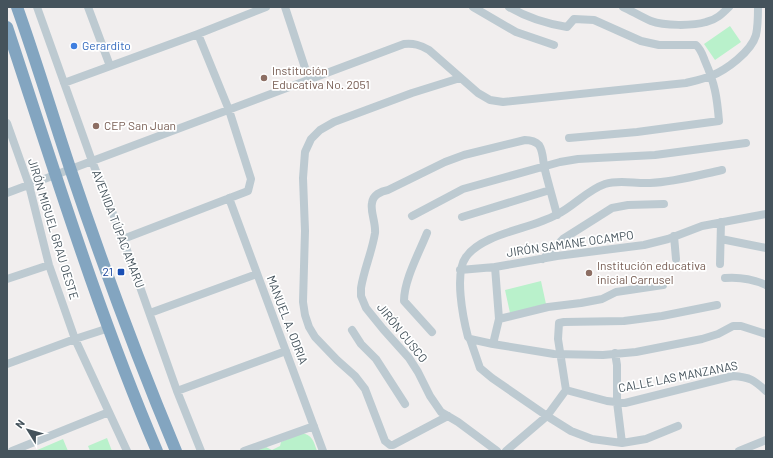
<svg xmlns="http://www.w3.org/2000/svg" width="773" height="458" viewBox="0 0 773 458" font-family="Barlow,sans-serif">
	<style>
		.green { fill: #b9f1cb }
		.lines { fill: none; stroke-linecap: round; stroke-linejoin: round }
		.minor { stroke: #bdcad1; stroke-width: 8 }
		.highway { stroke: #83a5c0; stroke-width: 12 }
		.shop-dot { fill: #3f7fe0; stroke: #fff; stroke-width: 1.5 }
		.education-dot { fill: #8d6e63; stroke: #fff; stroke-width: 1.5 }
		.transit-dot { fill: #1a4fb4; stroke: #fff; stroke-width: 1.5 }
		.labels { text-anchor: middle; stroke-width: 3.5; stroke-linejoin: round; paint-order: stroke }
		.shop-label { font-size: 12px; fill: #366cbe; stroke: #fff; text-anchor: start }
		.education-label { font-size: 12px; fill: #785e54; stroke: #fff; text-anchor: start }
		.street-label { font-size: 12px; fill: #45535c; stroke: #fff }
		.transit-label { font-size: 12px; fill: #164399; stroke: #fff; text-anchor: end }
	</style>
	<rect width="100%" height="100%" fill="#f1eeee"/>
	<path class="green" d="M730 26 741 42 715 60 704 44Z
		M541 281 546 304 510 313 505 290Z
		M301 433C312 434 314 442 317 451H254L266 447 272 450 280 446 281 442Z
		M107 438 112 451H90L88 446Z
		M63 439 68 451H35Z"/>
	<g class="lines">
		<path class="minor" d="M37 7 92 161 123 239 177 391 201 451
			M88 7 110 66
			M285 7 309 80
			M473 7 516 32 554 45
			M509 7C526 17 548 24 567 27L574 19 594 20 641 41 659 45H696C701 49 703 56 705 61 715 84 717 97 719 121L637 132 569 138
			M623 7C632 11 641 17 651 21 664 26 693 26 706 22 716 20 722 14 729 7
			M64 83 198 34 266 7
			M7 123 29 185 49 265 75 339 127 451
			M7 193 404 44C414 43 420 45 429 50L478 93 490 100 503 102 686 83C694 81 703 79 711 76 726 70 751 52 756 35 758 26 758 16 758 7
			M229 198 323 451
			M766 214 702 226 668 239 644 245 557 256 495 267 499 319 493 344 554 354 603 355 636 352 702 339 718 334 733 326H741L766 334
			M412 216 463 189 560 162 578 159 655 155 746 143
			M462 217 550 190
			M427 233C419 253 404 280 404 301L432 332
			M674 236 676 259
			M123 239 248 191 251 179 229 110 198 34
			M721 239 766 248
			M543 259 563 239 612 208 628 205 664 204
			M720 264 721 222
			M460 270 495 267
			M725 278C739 277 753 279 766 285
			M7 279 49 265
			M150 313 257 274
			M499 319 548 307 581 303 602 299 616 292 663 285
			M352 330 361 344 376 359 405 404
			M470 339 493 344
			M615 353 617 365V402L622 443
			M7 364 75 339 109 328
			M566 390 558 339 559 323 564 322 624 321 662 316 717 305
			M566 390 607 401 625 403 733 376C750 377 754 380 766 391
			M177 391 286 351
			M448 416 393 445H390L385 441 365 389 355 376 337 360 315 337 309 327 305 315 303 302 305 231 303 178 305 152 311 139 320 130 334 122 412 93 460 78
			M678 426 646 439 622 443 592 439 571 431 547 416 492 378 480 368 470 339 468 337C463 318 454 273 466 257 483 233 531 229 556 215 573 207 587 190 605 184 620 179 635 184 650 183 675 182 699 175 722 170
			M12 451 109 412
			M244 451 314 426
			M497 451 458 422 441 412 430 396 418 372 409 358 383 329 366 308 361 296V288C364 269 372 252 375 233 376 223 370 211 372 203 373 195 381 191 388 190L445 162 464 155 525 140C530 140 535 141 539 145 543 151 543 159 544 166 548 183 553 199 557 215
			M506 451 547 416 566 390
			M739 451 766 440"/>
		<path class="highway" d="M17 7C36 60 52 114 70 168 102 263 137 358 176 451
			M7 27C54 169 98 313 157 451"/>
	</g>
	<circle class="shop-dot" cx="74" cy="46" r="4"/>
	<g class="education-dot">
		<circle cx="264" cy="78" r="4"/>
		<circle cx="96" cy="126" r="4"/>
		<circle cx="589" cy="273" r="4"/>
	</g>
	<rect class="transit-dot" x="117" y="268" width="8" height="8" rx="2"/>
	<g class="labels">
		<g class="shop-label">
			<text x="82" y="50">Gerardito</text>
		</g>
		<g class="education-label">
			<text x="272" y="75">Institución<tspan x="272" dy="14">Educativa No. 2051</tspan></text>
			<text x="104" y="130">CEP San Juan</text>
			<text x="597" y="270">Institución educativa<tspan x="597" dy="14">inicial Carrusel</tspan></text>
		</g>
		<g class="street-label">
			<text transform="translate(53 229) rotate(73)" y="4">JIRÓN MIGUEL GRAU OESTE</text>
			<text transform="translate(118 229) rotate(69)" y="4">AVENIDA TÚPAC AMARU</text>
			<text transform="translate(570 244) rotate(-8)" y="4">JIRÓN SAMANE OCAMPO</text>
			<text transform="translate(287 320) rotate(69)" y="4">MANUEL A. ODRIA</text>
			<text transform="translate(402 333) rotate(51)" y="4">JIRÓN CUSCO</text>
			<text transform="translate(678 377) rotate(-11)" y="4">CALLE LAS MANZANAS</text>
		</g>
		<g class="transit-label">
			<text x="113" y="276">21</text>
		</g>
	</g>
	<rect width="773" height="458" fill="none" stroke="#45535c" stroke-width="16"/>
	<g transform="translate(28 430) rotate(307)" stroke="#ffffff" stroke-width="3" paint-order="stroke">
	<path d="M0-3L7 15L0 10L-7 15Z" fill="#45535c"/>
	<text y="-6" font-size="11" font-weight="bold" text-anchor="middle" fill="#45535c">N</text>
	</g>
</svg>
